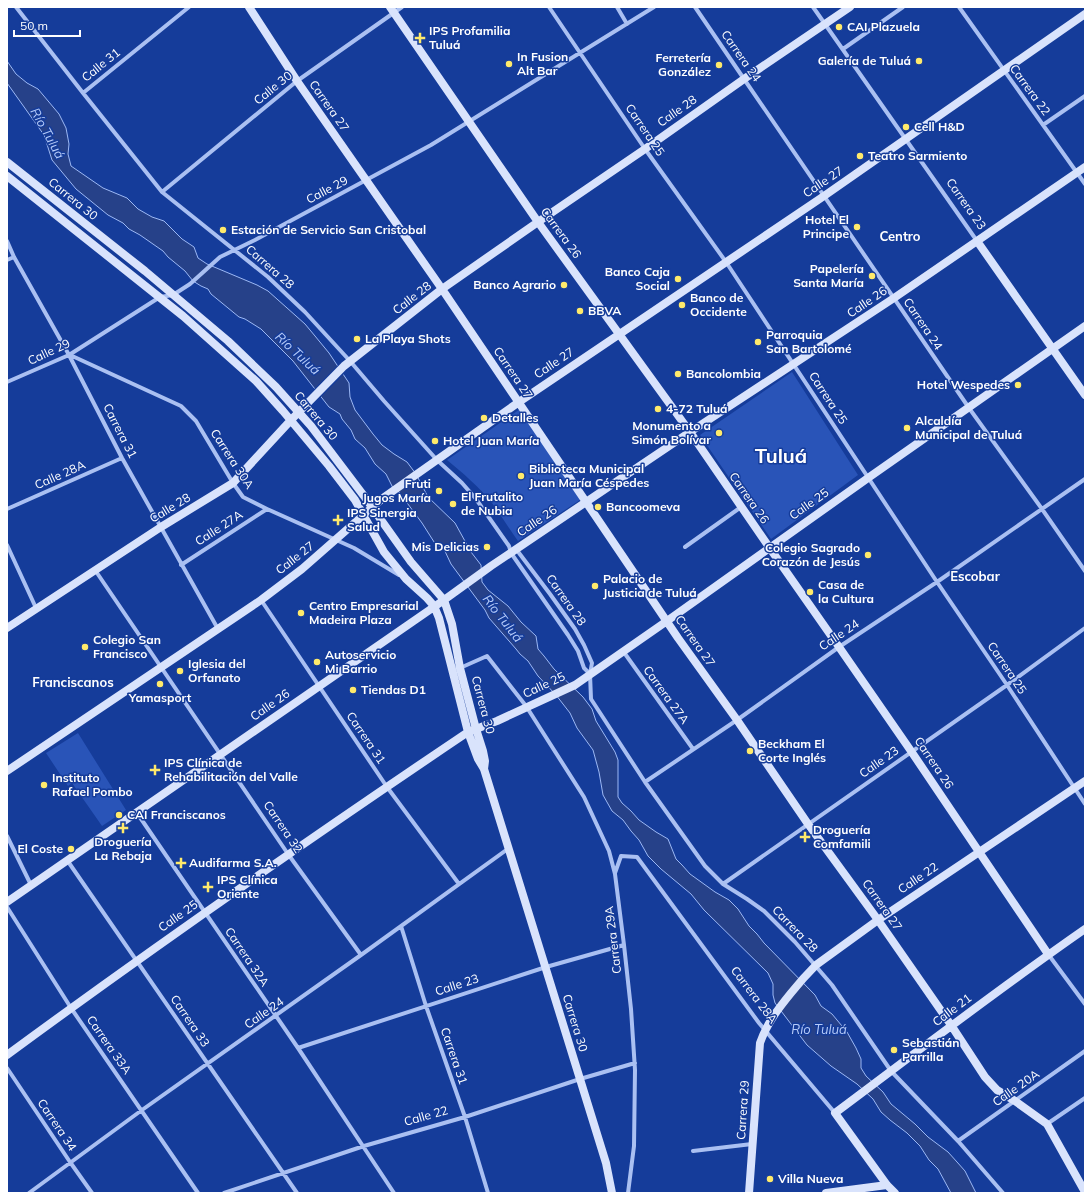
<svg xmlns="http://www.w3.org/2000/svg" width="1092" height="1200" viewBox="0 0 1092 1200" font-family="Mulish,sans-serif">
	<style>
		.green { fill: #2954b8 }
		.water { fill: #264189; stroke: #9cb8f5 }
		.pier { fill: #153c9a }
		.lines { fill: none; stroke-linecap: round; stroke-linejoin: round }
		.street { stroke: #aac0f2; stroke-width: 4 }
		.secondary { stroke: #d9e3fc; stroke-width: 8 }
		.poi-dot { fill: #ffea6b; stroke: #153c9a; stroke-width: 1.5 }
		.labels { text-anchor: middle; stroke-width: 3; stroke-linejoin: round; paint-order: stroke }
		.poi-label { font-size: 12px; font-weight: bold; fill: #fff; stroke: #153c9a; text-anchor: start }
		.street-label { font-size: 12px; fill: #fff; stroke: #153c9a }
		.water-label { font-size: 13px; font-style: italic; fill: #b6cbf9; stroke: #153c9a }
		.neighbourhood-label { font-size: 13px; font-weight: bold; fill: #fff; stroke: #153c9a }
		.town-label { font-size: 20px; font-weight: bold; fill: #fff; stroke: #153c9a }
	</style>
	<rect width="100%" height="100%" fill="#153c9a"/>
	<path class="green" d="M792 372 858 475 771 539 700 435Z
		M520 409 580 500 518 541C509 529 501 515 492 503 479 487 463 473 447 460Z
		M78 733 126 810 102 826 72 783 68 786 46 753Z"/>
	<path class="water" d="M7 61 16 74 27 83 38 89 59 114 66 128 69 144 68 154 71 166 103 188 127 198 138 209 152 217 164 221 182 239 194 247 198 258 207 264 257 285 268 291 305 324 315 336 329 353 349 383 350 397 355 410 373 434 382 445 394 454 407 462 416 474 428 497 455 523 471 552 481 565 482 582 488 590 508 606 521 622 536 636 538 649 544 656 554 669 583 697 592 709 596 721 615 752 618 760V797L622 803 631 811 639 820 656 832 668 839 676 859 682 865 690 874 715 892 729 900 738 909 749 926 757 934 764 943 815 995 821 1006 832 1014 847 1032 856 1048 861 1059V1068L866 1076 883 1092 891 1104 915 1124 928 1137 948 1152 957 1162 965 1171 976 1193H951L938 1169 929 1160 920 1146 907 1133 890 1120 881 1112 873 1099 857 1084 831 1066 807 1045 775 1003 773 995V984L768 973 704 910 691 894 661 869 648 856 639 840 631 831 623 820 612 811 603 795 599 772 593 750 577 728 570 713 556 695 538 676 528 661 520 654 516 649 489 618 485 610 451 564 443 547 436 545 422 523 399 492 394 490 386 474 375 464 365 448 355 439 351 430 342 419 340 414 329 407 293 361 261 329 245 319 239 317 211 294 208 289 201 286 193 281 185 271 168 257 163 251 140 235 129 229 123 223 108 215 76 189 52 160 44 135 7 83Z"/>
	<path class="pier" d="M339 364 345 373 320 398 313 390Z"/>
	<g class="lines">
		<path class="street" d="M16 7 83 93 162 192 268 277 305 312 350 361 384 401 437 460 462 483 476 499 509 546 511 553 568 635 578 651 584 668 590 674
			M549 7 645 149 726 262 937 582 1007 685 1085 804
			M617 7 627 24
			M695 7 744 79 969 408 1042 509 1085 571
			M813 7 977 241
			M959 7 1085 184
			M843 49 903 7
			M83 93 189 7
			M1043 125 1085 96
			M162 192 297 81 402 7
			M7 241 14 257 69 355 122 458 218 629
			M7 260 14 257
			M70 355 181 406 196 421 233 483 243 497 267 509 354 548 399 575
			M7 382 69 355 160 297 173 295 190 284 220 257 255 240 431 145 654 7
			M7 509 122 458
			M7 545 36 608
			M685 547 741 507
			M516 549 550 594 575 629 584 645 592 663 590 674 591 699 645 782 705 866 723 884 747 899 764 911 795 942 832 985 891 1071 958 1141 1003 1193
			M181 565 267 509
			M95 570 288 854 361 955
			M261 600 387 787 459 884
			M623 651 693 749
			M460 668 487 656 526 706 584 797 609 851 615 874 624 945 631 1009 635 1070 634 1146 628 1193
			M645 782 737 720 839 647 937 582 1085 479
			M137 813 298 1048 394 1193
			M7 836 31 885
			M67 860 297 1193
			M615 873 621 856 637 857 759 1023 835 1113
			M723 884 1007 685 1085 628
			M7 907 71 1008 198 1193
			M401 926 426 1006 465 1117 488 1193
			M1048 954 1085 1004
			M298 1048 546 967 624 945
			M7 1068 70 1162 92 1193
			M1047 1124 1085 1098
			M958 1141 1085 1051
			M693 1151 752 1144
			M29 1193 142 1110 361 955 509 848
			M224 1193 364 1146 465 1117 580 1079 635 1063"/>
		<path class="secondary" d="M249 7 297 81 442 289 678 638 737 720 808 824 878 920 951 1025 985 1077 997 1090 1015 1101 1047 1124 1085 1192
			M390 7 538 222 690 432 769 547 839 647 911 751 1048 954
			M7 162 145 271 228 341 276 387 311 426 364 496 411 562 444 600 452 624 460 668 476 729 483 751 485 761 484 769
			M7 176 183 316 256 381 283 411 329 466 355 500 384 552 406 579 427 598 434 606 439 618 468 732 478 759 484 769 606 1163 612 1193
			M977 241 1085 395
			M7 628 161 527 233 483 291 420 344 366 442 289 538 222 645 149 744 79 850 7
			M7 771 261 600 302 569 383 498 519 402 824 196 1085 14
			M7 902 444 600 491 566 690 432 894 298 1085 167
			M7 1055C158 944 312 837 468 732L497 721 575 685 667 621 868 478 1085 326
			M749 1193 760 1043C767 1023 778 1009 791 993 799 983 807 974 816 965L878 920 1085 781
			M826 1193 887 1185
			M895 1193 887 1185 835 1113C918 1051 1000 988 1085 929"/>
	</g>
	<g class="poi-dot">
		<circle cx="839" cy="27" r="4"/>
		<path d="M418 32h4v4h4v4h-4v4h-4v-4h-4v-4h4z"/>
		<circle cx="919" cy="61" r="4"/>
		<circle cx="509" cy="64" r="4"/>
		<circle cx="719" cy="65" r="4"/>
		<circle cx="906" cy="127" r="4"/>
		<circle cx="860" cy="156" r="4"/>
		<circle cx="857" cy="227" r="4"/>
		<circle cx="223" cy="230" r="4"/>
		<circle cx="872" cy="276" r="4"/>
		<circle cx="678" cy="279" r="4"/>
		<circle cx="564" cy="285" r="4"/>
		<circle cx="682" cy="305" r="4"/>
		<circle cx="580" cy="311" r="4"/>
		<circle cx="357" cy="339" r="4"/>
		<circle cx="758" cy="342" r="4"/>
		<circle cx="678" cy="374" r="4"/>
		<circle cx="1018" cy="385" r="4"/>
		<circle cx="658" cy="409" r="4"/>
		<circle cx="484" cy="418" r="4"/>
		<circle cx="907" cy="428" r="4"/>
		<circle cx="719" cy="433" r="4"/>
		<circle cx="435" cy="441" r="4"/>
		<circle cx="521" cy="476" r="4"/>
		<circle cx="439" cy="491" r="4"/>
		<circle cx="453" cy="504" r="4"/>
		<circle cx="598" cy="507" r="4"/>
		<path d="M336 514h4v4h4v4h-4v4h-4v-4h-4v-4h4z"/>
		<circle cx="487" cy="547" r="4"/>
		<circle cx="868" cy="555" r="4"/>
		<circle cx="595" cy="586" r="4"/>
		<circle cx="810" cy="592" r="4"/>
		<circle cx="301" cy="613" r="4"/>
		<circle cx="85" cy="647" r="4"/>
		<circle cx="317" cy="662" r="4"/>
		<circle cx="180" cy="671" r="4"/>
		<circle cx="160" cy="684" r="4"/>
		<circle cx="353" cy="690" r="4"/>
		<circle cx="750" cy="751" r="4"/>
		<path d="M153 764h4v4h4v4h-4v4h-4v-4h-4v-4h4z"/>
		<circle cx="44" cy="785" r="4"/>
		<circle cx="119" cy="815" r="4"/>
		<path d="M121 822h4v4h4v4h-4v4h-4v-4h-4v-4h4z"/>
		<path d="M803 831h4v4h4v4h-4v4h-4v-4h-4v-4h4z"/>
		<circle cx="71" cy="849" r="4"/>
		<path d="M179 857h4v4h4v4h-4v4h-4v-4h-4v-4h4z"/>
		<path d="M206 881h4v4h4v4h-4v4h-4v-4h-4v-4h4z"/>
		<circle cx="894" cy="1050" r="4"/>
		<circle cx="770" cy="1179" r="4"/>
	</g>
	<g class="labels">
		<g class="poi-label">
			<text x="847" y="31">CAI Plazuela</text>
			<text x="429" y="35">IPS Profamilia<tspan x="429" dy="14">Tuluá</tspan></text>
			<text x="517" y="61">In Fusion<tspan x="517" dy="14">Alt Bar</tspan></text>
			<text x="711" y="62" text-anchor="end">Ferretería<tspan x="711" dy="14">González</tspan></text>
			<text x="911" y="65" text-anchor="end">Galería de Tuluá</text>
			<text x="914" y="131">Cell H&amp;D</text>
			<text x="868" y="160">Teatro Sarmiento</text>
			<text x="849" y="224" text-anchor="end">Hotel El<tspan x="849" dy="14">Principe</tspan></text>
			<text x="231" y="234">Estación de Servicio San Cristobal</text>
			<text x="864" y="273" text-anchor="end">Papelería<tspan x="864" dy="14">Santa María</tspan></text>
			<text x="670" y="276" text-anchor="end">Banco Caja<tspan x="670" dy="14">Social</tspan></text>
			<text x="556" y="289" text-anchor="end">Banco Agrario</text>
			<text x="690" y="302">Banco de<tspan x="690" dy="14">Occidente</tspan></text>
			<text x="588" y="315">BBVA</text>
			<text x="766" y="339">Parroquia<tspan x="766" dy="14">San Bartolomé</tspan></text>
			<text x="365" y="343">La Playa Shots</text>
			<text x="686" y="378">Bancolombia</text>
			<text x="1010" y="389" text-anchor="end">Hotel Wespedes</text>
			<text x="666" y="413">4-72 Tuluá</text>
			<text x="492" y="422">Detalles</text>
			<text x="915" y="425">Alcaldía<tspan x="915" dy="14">Municipal de Tuluá</tspan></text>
			<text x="711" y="430" text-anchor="end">Monumento a<tspan x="711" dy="14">Simón Bolívar</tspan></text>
			<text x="443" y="445">Hotel Juan María</text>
			<text x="529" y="473">Biblioteca Municipal<tspan x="529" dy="14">Juan María Céspedes</tspan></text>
			<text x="431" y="488" text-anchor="end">Fruti<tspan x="431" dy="14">Jugos María</tspan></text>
			<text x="461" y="501">El Frutalito<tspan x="461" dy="14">de Nubia</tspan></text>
			<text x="606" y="511">Bancoomeva</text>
			<text x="347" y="517">IPS Sinergia<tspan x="347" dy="14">Salud</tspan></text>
			<text x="479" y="551" text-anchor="end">Mis Delicias</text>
			<text x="860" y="552" text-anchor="end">Colegio Sagrado<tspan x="860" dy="14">Corazón de Jesús</tspan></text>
			<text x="603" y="583">Palacio de<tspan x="603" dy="14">Justicia de Tuluá</tspan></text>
			<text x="818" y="589">Casa de<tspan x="818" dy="14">la Cultura</tspan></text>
			<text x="309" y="610">Centro Empresarial<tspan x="309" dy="14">Madeira Plaza</tspan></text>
			<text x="93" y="644">Colegio San<tspan x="93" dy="14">Francisco</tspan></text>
			<text x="325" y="659">Autoservicio<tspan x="325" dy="14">Mi Barrio</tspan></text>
			<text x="188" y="668">Iglesia del<tspan x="188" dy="14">Orfanato</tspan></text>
			<text x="361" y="694">Tiendas D1</text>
			<text x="160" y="702" text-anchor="middle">Yamasport</text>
			<text x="758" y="748">Beckham El<tspan x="758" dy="14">Corte Inglés</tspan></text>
			<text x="164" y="767">IPS Clínica de<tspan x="164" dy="14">Rehabilitación del Valle</tspan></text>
			<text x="52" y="782">Instituto<tspan x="52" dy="14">Rafael Pombo</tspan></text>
			<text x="127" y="819">CAI Franciscanos</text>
			<text x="813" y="834">Droguería<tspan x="813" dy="14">Comfamili</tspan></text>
			<text x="123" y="846" text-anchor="middle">Droguería<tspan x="123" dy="14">La Rebaja</tspan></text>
			<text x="63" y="853" text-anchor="end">El Coste</text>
			<text x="189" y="867">Audifarma S.A.</text>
			<text x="217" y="884">IPS Clínica<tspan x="217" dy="14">Oriente</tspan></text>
			<text x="902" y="1047">Sebastián<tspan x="902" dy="14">Parrilla</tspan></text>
			<text x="778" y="1183">Villa Nueva</text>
		</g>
		<g class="street-label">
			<text transform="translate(741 56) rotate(55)" y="4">Carrera 24</text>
			<text transform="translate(101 65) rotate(-39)" y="4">Calle 31</text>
			<text transform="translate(273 88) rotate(-39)" y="4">Calle 30</text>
			<text transform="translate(1030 90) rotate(54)" y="4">Carrera 22</text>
			<text transform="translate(329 106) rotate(55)" y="4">Carrera 27</text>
			<text transform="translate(677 111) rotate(-35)" y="4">Calle 28</text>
			<text transform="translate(645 130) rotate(56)" y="4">Carrera 25</text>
			<text transform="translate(823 182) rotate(-34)" y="4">Calle 27</text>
			<text transform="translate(327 190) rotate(-28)" y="4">Calle 29</text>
			<text transform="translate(73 199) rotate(39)" y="4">Carrera 30</text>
			<text transform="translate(966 204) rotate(55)" y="4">Carrera 23</text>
			<text transform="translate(561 233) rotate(54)" y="4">Carrera 26</text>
			<text transform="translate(270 267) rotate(41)" y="4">Carrera 28</text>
			<text transform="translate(412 298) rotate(-38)" y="4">Calle 28</text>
			<text transform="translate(867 302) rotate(-34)" y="4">Calle 26</text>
			<text transform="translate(923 324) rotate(56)" y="4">Carrera 24</text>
			<text transform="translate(49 352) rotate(-25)" y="4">Calle 29</text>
			<text transform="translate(554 363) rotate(-34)" y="4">Calle 27</text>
			<text transform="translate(513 373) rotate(56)" y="4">Carrera 27</text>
			<text transform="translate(828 398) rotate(57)" y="4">Carrera 25</text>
			<text transform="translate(316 416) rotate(50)" y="4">Carrera 30</text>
			<text transform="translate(120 431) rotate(63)" y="4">Carrera 31</text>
			<text transform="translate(232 459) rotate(57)" y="4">Carrera 30A</text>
			<text transform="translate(60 475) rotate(-24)" y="4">Calle 28A</text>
			<text transform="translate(749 498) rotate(55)" y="4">Carrera 26</text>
			<text transform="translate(809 504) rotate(-35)" y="4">Calle 25</text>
			<text transform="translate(170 508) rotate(-31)" y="4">Calle 28</text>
			<text transform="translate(537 521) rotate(-34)" y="4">Calle 26</text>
			<text transform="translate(219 528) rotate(-33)" y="4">Calle 27A</text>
			<text transform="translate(295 558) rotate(-38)" y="4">Calle 27</text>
			<text transform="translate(566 600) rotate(55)" y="4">Carrera 28</text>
			<text transform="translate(839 635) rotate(-34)" y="4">Calle 24</text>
			<text transform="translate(695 641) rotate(55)" y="4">Carrera 27</text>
			<text transform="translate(1007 668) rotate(56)" y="4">Carrera 25</text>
			<text transform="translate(544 685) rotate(-25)" y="4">Calle 25</text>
			<text transform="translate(666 695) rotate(54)" y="4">Carrera 27A</text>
			<text transform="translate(270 705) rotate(-35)" y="4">Calle 26</text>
			<text transform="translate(483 705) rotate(75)" y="4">Carrera 30</text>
			<text transform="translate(366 738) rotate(56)" y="4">Carrera 31</text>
			<text transform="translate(879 762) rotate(-35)" y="4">Calle 23</text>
			<text transform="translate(934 763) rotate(56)" y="4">Carrera 26</text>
			<text transform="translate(283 827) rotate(56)" y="4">Carrera 32</text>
			<text transform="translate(918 878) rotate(-34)" y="4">Calle 22</text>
			<text transform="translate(882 905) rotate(55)" y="4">Carrera 27</text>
			<text transform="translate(178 916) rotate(-35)" y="4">Calle 25</text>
			<text transform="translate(795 929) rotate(46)" y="4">Carrera 28</text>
			<text transform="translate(613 940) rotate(-97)" y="4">Carrera 29A</text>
			<text transform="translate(247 957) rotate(56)" y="4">Carrera 32A</text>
			<text transform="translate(457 985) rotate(-18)" y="4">Calle 23</text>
			<text transform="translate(754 995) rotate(53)" y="4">Carrera 28A</text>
			<text transform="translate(952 1010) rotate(-37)" y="4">Calle 21</text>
			<text transform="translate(264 1013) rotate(-35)" y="4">Calle 24</text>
			<text transform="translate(190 1021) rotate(56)" y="4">Carrera 33</text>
			<text transform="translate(575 1023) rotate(73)" y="4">Carrera 30</text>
			<text transform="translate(109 1045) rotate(55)" y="4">Carrera 33A</text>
			<text transform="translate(454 1056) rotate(71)" y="4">Carrera 31</text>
			<text transform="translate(1016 1088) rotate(-35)" y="4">Calle 20A</text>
			<text transform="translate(743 1110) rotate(-86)" y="4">Carrera 29</text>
			<text transform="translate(426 1116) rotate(-16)" y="4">Calle 22</text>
			<text transform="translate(57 1125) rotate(56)" y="4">Carrera 34</text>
		</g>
		<g class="water-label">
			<text transform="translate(48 133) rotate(61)" y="5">Río Tuluá</text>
			<text transform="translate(298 353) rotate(43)" y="5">Río Tuluá</text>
			<text transform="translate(503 618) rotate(52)" y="5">Río Tuluá</text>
			<text x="819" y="1034">Río Tuluá</text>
		</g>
		<g class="neighbourhood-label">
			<text x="900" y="241">Centro</text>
			<text x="975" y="581">Escobar</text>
			<text x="73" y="687">Franciscanos</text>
		</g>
		<g class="town-label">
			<text x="781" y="463">Tuluá</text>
		</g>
	</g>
	<rect width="1092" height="1200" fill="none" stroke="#ffffff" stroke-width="16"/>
	<path d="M14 30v6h66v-6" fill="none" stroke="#ffffff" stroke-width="2"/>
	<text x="20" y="30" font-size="12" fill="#ffffff" stroke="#153c9a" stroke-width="3" paint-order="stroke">50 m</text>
</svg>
